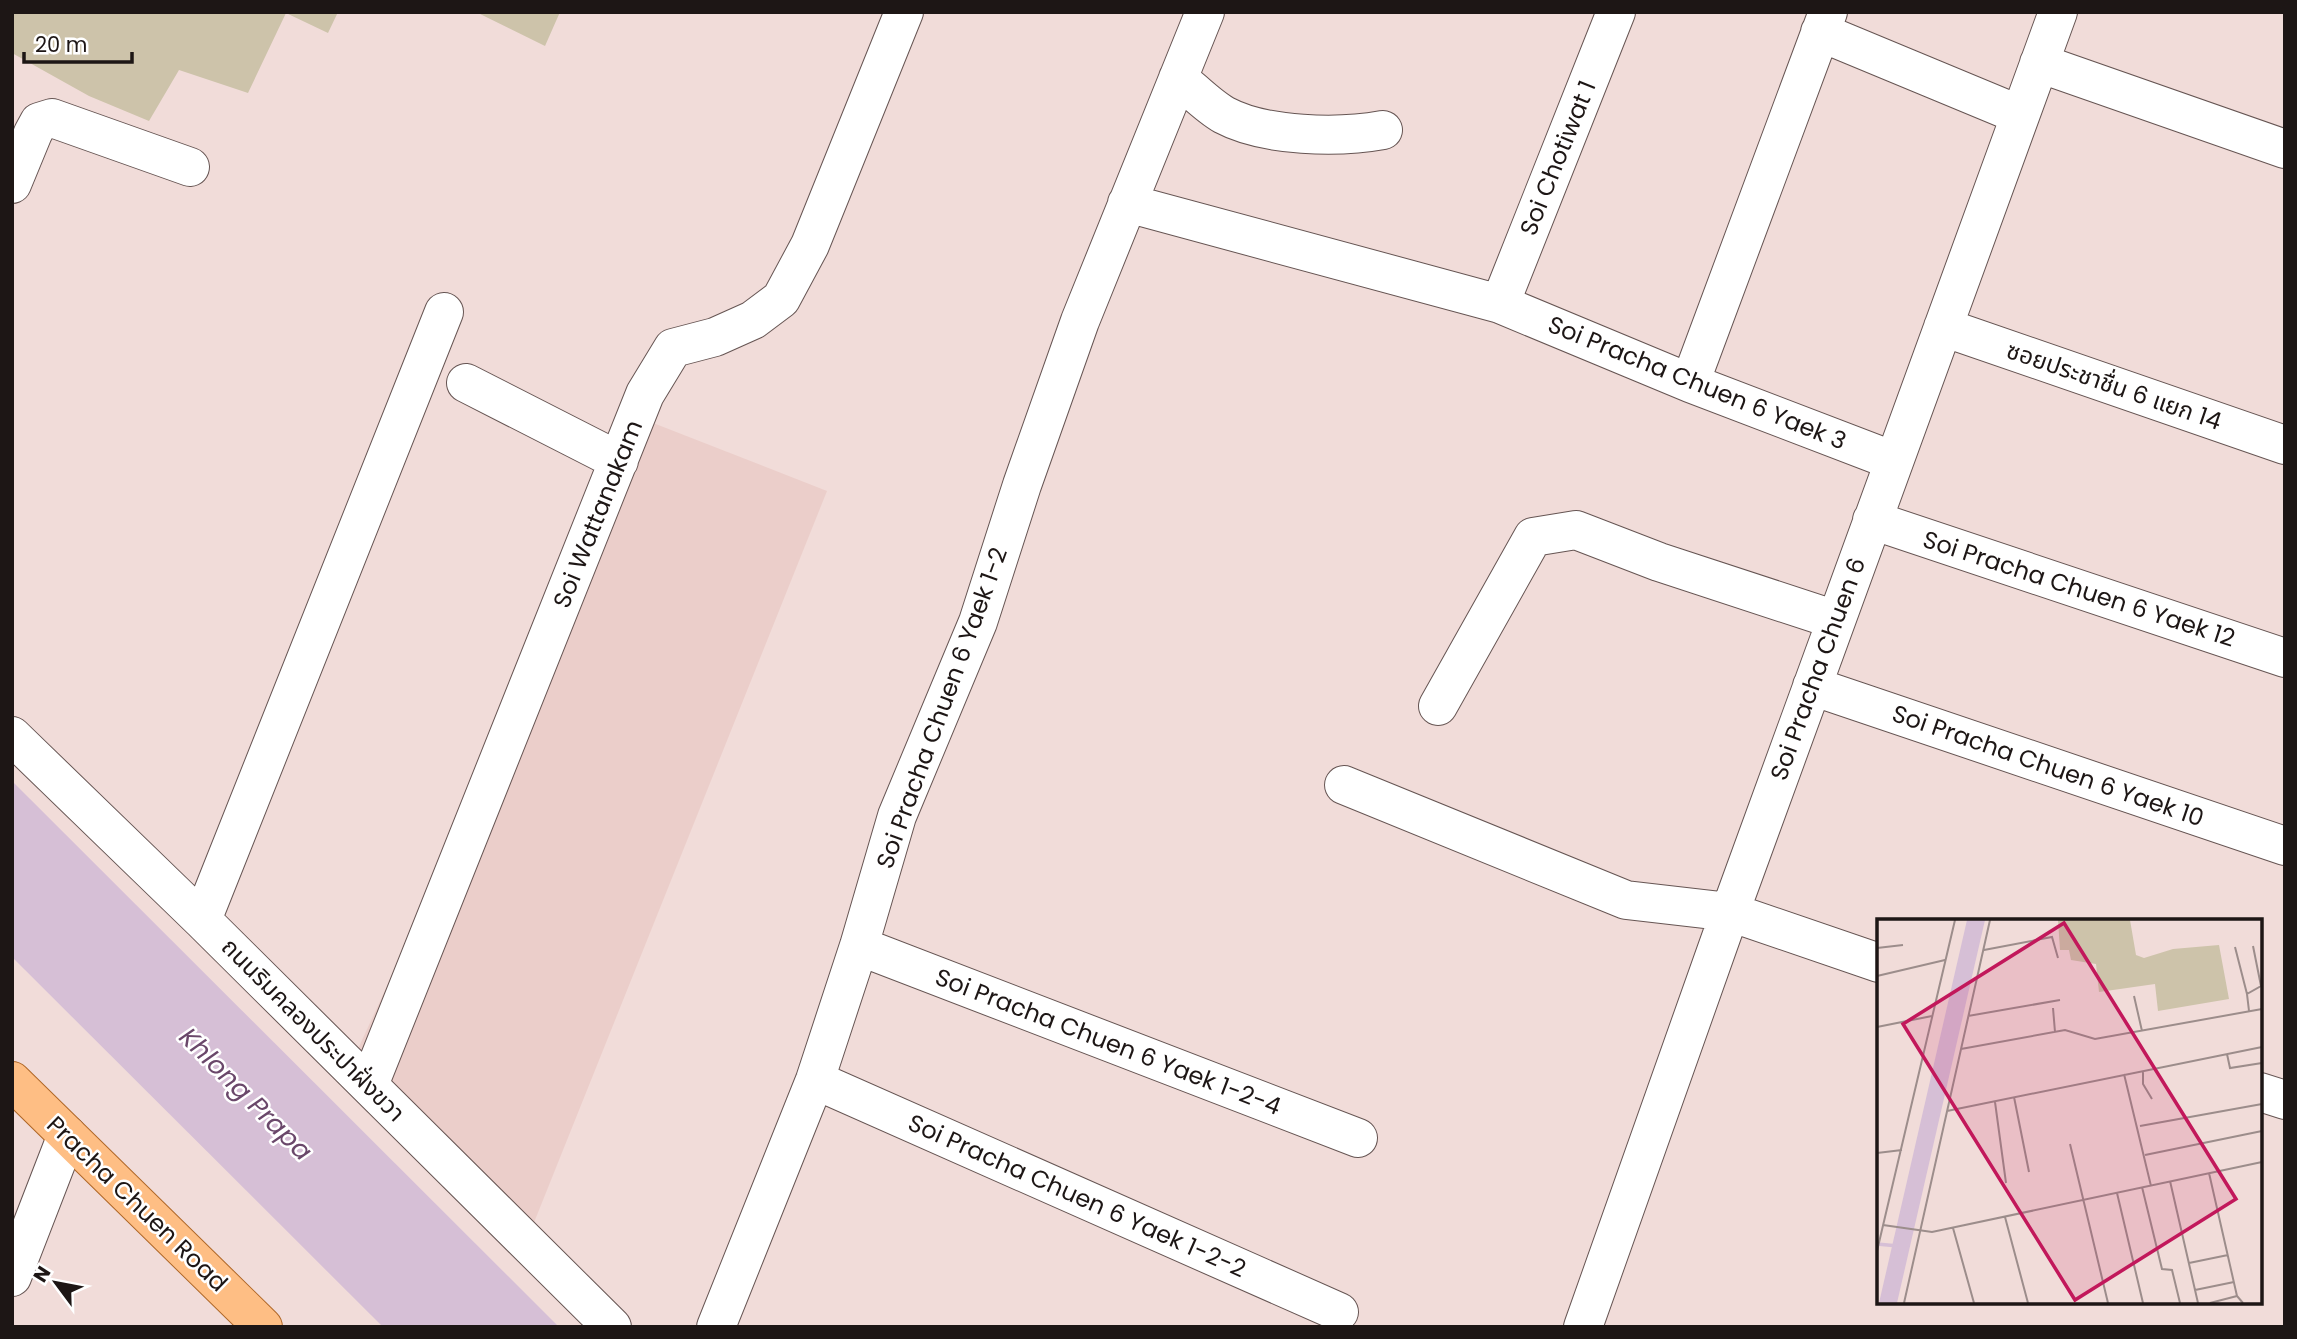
<svg xmlns="http://www.w3.org/2000/svg" width="2297" height="1339" viewBox="0 0 2297 1339" font-family="Poppins,'Noto Sans Thai',sans-serif">
	<style>
		.built { fill: #ebceca }
		.green { fill: #cdc3aa }
		.water { fill: #d6bfd6 }
		.lines { fill: none; stroke-linecap: round; stroke-linejoin: round }
		.minor-casing { stroke: #665553; stroke-width: 40 }
		.major-casing { stroke: #af6728; stroke-width: 40 }
		.minor { stroke: #fff; stroke-width: 38 }
		.major { stroke: #febe84; stroke-width: 38 }
		.labels { text-anchor: middle; stroke-width: 5; stroke-linejoin: round; paint-order: stroke }
		.street-label { font-size: 24px; fill: #1d1615; stroke: #fff }
		.water-label { font-size: 26px; font-style: italic; fill: #6a476a; stroke: #fff }
		.inset-river { fill: none; stroke: #d6bfd6; stroke-width: 3.5 }
		.inset-road { fill: none; stroke: #9c8d8b; stroke-width: 2 }
		.view { fill: #c2185b; fill-opacity: 0.15; stroke: #c2185b; stroke-width: 3.5 }
		.inset-edge { fill: none; stroke: #1d1615; stroke-width: 3.5 }
	</style>
	<rect width="100%" height="100%" fill="#f1dcd9"/>
	<path class="built" d="M648 421 827 491 531 1230 357 1051Z"/>
	<path class="green" d="M12 12H338L328 33 286 13 248 93 179 70 149 121 89 96 12 53Z
		M476 12H560L545 46Z"/>
	<path class="water" d="M12 781 559 1327H383L12 957Z"/>
	<g class="lines">
		<g class="minor-casing">
			<path id="minor" d="M1820 32 2020 115
				M2039 63 2285 149
				M1178 78C1193 90 1208 106 1224 115 1265 137 1339 138 1383 130
				M12 184 33 133 39 122 52 118 190 167
				M1127 203 1500 304 1690 383 1894 461
				M1500 304 1616 12
				M1943 327 2285 445
				M466 383 619 461
				M1690 383 1828 12
				M1872 520 2285 658
				M1812 686 2285 846
				M1438 706 1533 537 1576 530 1659 562 1836 620
				M12 736 202 920 612 1327
				M1344 785 1626 900 1730 912 1879 963
				M202 920 444 312
				M859 946 1358 1138
				M815 1080 1339 1312
				M369 1085 645 394 673 348 715 337 753 320 781 299 810 245 904 12
				M2260 1092 2285 1100
				M12 1277 67 1135
				M716 1327 815 1080 859 946 897 816 978 622 1022 485 1080 321 1205 12
				M1583 1327 1730 912 2058 12"/>
		</g>
		<g class="major-casing">
			<path id="major" d="M12 1081 263 1327"/>
		</g>
		<use href="#minor" class="minor"/>
		<use href="#major" class="major"/>
	</g>
	<g class="labels">
		<g class="street-label">
			<text transform="translate(1558 158) rotate(-68)" y="8">Soi Chotiwat 1</text>
			<text transform="translate(1697 383) rotate(22)" y="8">Soi Pracha Chuen 6 Yaek 3</text>
			<text transform="translate(2114 386) rotate(19)" y="8">ซอยประชาชื่น 6 แยก 14</text>
			<text transform="translate(598 514) rotate(-68)" y="8">Soi Wattanakam</text>
			<text transform="translate(2079 589) rotate(18)" y="8">Soi Pracha Chuen 6 Yaek 12</text>
			<text transform="translate(1818 669) rotate(-70)" y="8">Soi Pracha Chuen 6</text>
			<text transform="translate(942 708) rotate(-70)" y="8">Soi Pracha Chuen 6 Yaek 1-2</text>
			<text transform="translate(2048 766) rotate(19)" y="8">Soi Pracha Chuen 6 Yaek 10</text>
			<text transform="translate(313 1030) rotate(45)" y="8">ถนนริมคลองประปาฝั่งขวา</text>
			<text transform="translate(1108 1042) rotate(21)" y="8">Soi Pracha Chuen 6 Yaek 1-2-4</text>
			<text transform="translate(1077 1196) rotate(24)" y="8">Soi Pracha Chuen 6 Yaek 1-2-2</text>
			<text transform="translate(137 1204) rotate(44)" y="8">Pracha Chuen Road</text>
		</g>
		<g class="water-label">
			<text transform="translate(246 1094) rotate(45)" y="9">Khlong Prapa</text>
		</g>
	</g>
	<g transform="translate(1877 919)">
		<rect width="385" height="385" fill="#f1dcd9"/>
		<path d="M181 1H253L259 36 267 39 296 30 342 26 352 80 281 92 278 65 222 73 219 45 194 41 192 31H183Z" fill="#cdc3aa"/>
		<path d="M90 1H108L20 384H2Z" fill="#d6bfd6"/>
		<path class="inset-river" d="M0 325 21 327"/>
		<path class="inset-road" d="M358 28 370 75M0 29 26 26M107 31 175 18 181 39M0 57 68 41M257 77 265 112M176 89 178 113M372 92 370 75 384 67 376 27M91 97 183 81M0 108 55 97M84 130 188 111 218 120 385 90M350 135 353 149 385 144M266 152V165L275 180M247 155 274 267M137 178 152 253M118 183 129 264M70 192 385 128M263 207 385 185M193 225 231 384M0 234 25 231M268 236 385 212M332 254 360 377 366 384M293 262 321 384M265 268 285 350 295 351 303 384M240 274 266 384M128 298 151 384M6 306 55 313 385 243M76 309 97 384M0 332 78 1M312 344 351 336M318 371 357 363M27 384 113 1M333 384 360 377"/>
		<path class="view" d="M187 4 359 280 198 381 26 105Z"/>
		<rect width="385" height="385" class="inset-edge"/>
	</g>
	<rect width="2297" height="1339" fill="none" stroke="#1d1615" stroke-width="28"/>
	<g transform="translate(56 1283) rotate(302)" stroke="#ffffff" stroke-width="5" paint-order="stroke">
	<path d="M0-5L12 26L0 18L-12 26Z" fill="#1d1615"/>
	<text y="-10" font-size="19" font-weight="bold" text-anchor="middle" fill="#1d1615">N</text>
	</g>
	<path d="M24 52v10h108v-10" fill="none" stroke="#1d1615" stroke-width="3.5"/>
	<text x="35" y="52" font-size="21" fill="#1d1615" stroke="#ffffff" stroke-width="5" paint-order="stroke">20 m</text>
</svg>
